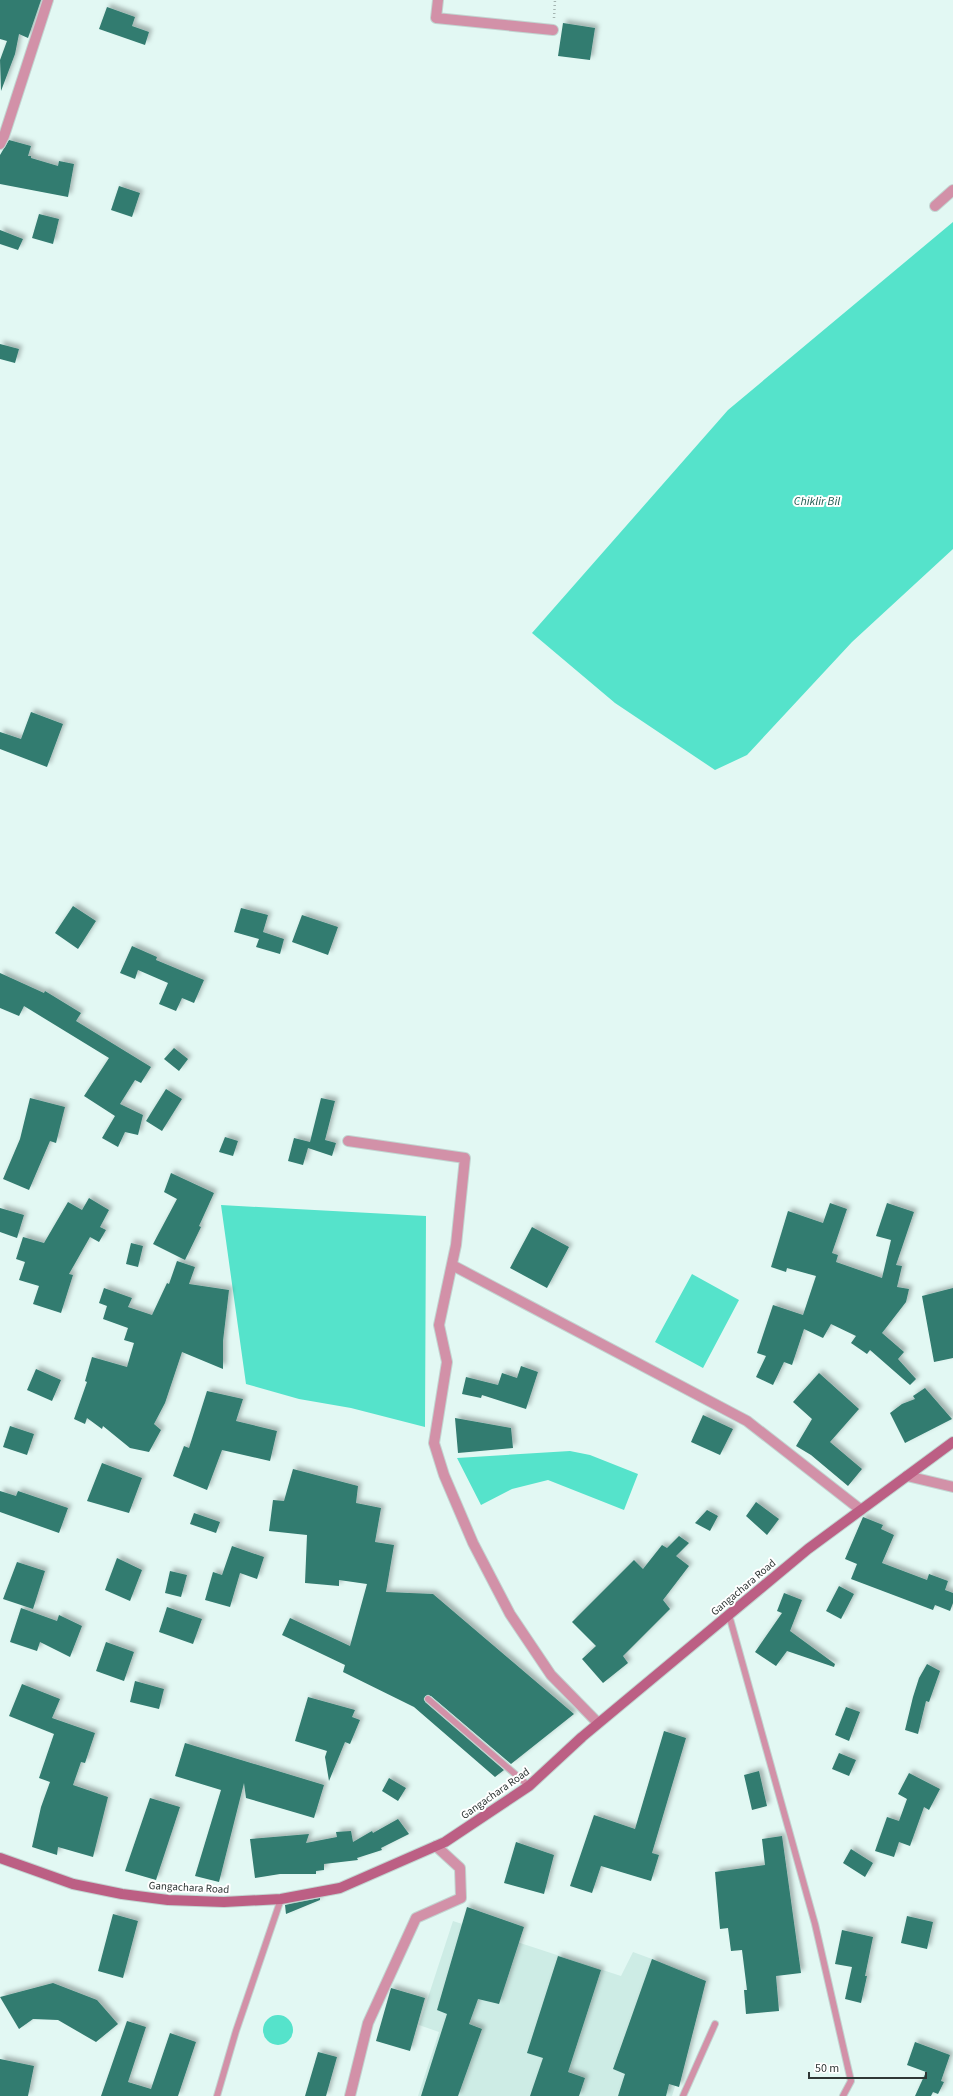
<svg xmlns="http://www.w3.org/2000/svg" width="953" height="2096" viewBox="0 0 953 2096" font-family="'Source Sans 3',sans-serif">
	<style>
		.built { fill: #cdece5 }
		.water { fill: #55e3cb }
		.building { fill: #327b6f; filter: url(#shadow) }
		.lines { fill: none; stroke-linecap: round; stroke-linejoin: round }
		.lane-casing { stroke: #c2d5d1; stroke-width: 8 }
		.street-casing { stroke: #c2d5d1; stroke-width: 12 }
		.secondary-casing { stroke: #c2d5d1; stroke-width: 12 }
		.path { stroke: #a4b5b1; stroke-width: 2.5; stroke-dasharray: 1 3; stroke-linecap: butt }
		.lane { stroke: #d291a8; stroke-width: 6 }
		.street { stroke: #d291a8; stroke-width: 10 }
		.secondary { stroke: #bc5f84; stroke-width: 10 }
		.labels { text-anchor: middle; stroke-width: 4; stroke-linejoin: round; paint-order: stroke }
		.street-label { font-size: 11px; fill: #2f3735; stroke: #fff }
		.water-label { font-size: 12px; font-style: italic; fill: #1f594f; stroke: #fff }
	</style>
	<defs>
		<filter id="shadow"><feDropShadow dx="3.5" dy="-3.5" stdDeviation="2" flood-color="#0004"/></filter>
	</defs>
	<rect width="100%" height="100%" fill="#e2f8f3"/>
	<path class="built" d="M453 1921 621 1976 633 1952 690 1973 685 1990 703 1996 672 2096H418L439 2032 419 2025Z"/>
	<path class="water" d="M953 222V549L852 642 747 755 715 770 615 703 532 633 728 410Z
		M221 1205 426 1216 425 1427 351 1408 299 1399 246 1384Z
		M692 1274 739 1300 703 1368 655 1342Z
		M570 1451 590 1455 638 1474 624 1510 548 1480 512 1489 481 1505 457 1458Z
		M263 2030a15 15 0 1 1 30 0a15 15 0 1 1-30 0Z"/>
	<path class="building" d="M0 0H41L28 38 19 34 15 54 1 91 0 60 7 41 0 39Z
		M107 7 135 17 132 26 149 32 145 45 99 29Z
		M563 23 595 28 590 60 558 56Z
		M9 140 31 146 28 156H31V158L58 166 59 161 74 164 68 197 0 184V155Z
		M119 186 140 193 132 217 111 210Z
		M39 214 59 219 53 244 32 238Z
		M0 230 23 239 18 250 0 244Z
		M0 344 19 349 15 363 0 359Z
		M31 712 63 724 47 767 0 749V732L21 739Z
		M73 906 96 921 78 949 55 933Z
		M241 908 268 915 263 932 284 939 280 954 256 947 259 939 234 932Z
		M302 915 338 927 328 955 292 942Z
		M132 946 157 957 156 960 204 980 194 1003 182 998 176 1011 159 1004 168 983 138 970 135 979 120 973Z
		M0 973 44 993 45 991 81 1013 76 1021 151 1067 141 1083 135 1080 120 1104 143 1115 138 1135 125 1132 118 1147 102 1138 115 1116 84 1096 109 1058 24 1006 19 1016 0 1008Z
		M174 1048 188 1059 179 1071 164 1059Z
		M166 1089 182 1099 162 1131 146 1121Z
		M30 1098 65 1107 56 1143 50 1141 29 1190 3 1179 20 1139Z
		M321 1098 335 1101 325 1140 336 1143 332 1156 308 1148 303 1165 288 1161 294 1138 310 1142Z
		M225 1137 238 1141 233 1156 219 1152Z
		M171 1173 214 1193 199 1226 201 1227 185 1260 153 1244 177 1199 164 1192Z
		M89 1198 109 1210 100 1227 106 1230 99 1242 90 1237 69 1274 73 1275 61 1313 33 1304 39 1286 19 1280 25 1262 16 1259 23 1237 44 1243 68 1202 82 1210Z
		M830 1203 847 1209 832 1253 838 1255 836 1262 882 1278 891 1240 876 1236 887 1203 914 1212 896 1265 902 1266 897 1287 909 1289 906 1302 882 1333 904 1352 898 1359 916 1379 910 1385 870 1350 867 1354 851 1343 856 1336 831 1324 823 1338 804 1329 792 1365 784 1362 773 1385 756 1377 766 1356 757 1353 773 1305 803 1315 816 1276 787 1268 786 1272 771 1267 788 1211 823 1223Z
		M0 1208 24 1215 17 1238 0 1232Z
		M532 1227 569 1247 547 1288 510 1268Z
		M131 1243 143 1246 138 1267 126 1264Z
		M177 1261 195 1267 189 1284 229 1290 223 1341V1369L182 1352 165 1403 154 1424 161 1430 149 1452 130 1448 103 1426 102 1429 87 1418 85 1424 74 1419 87 1382 85 1381 92 1357 127 1367 134 1343 124 1340 128 1328 103 1319 107 1306 99 1303 104 1288 132 1298 128 1307 152 1315 167 1283 169 1284Z
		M953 1288V1358L934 1362 922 1296Z
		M521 1366 538 1372 526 1409 482 1395 481 1398 462 1394 466 1377 498 1385 502 1373 517 1378Z
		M36 1369 61 1380 52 1401 27 1390Z
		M819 1373 859 1409 830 1442 862 1469 848 1486 811 1455 796 1446 812 1419 793 1402Z
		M925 1388 952 1419 905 1443 890 1413 902 1404 915 1399 913 1396Z
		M207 1391 243 1399 236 1421 277 1431 270 1461 222 1450 207 1490 173 1476 184 1446 189 1448Z
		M703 1415 733 1429 720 1455 691 1442Z
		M455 1418 511 1428 513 1448 458 1453Z
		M10 1426 34 1434 27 1455 3 1447Z
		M102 1463 142 1478 129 1513 87 1501Z
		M293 1469 358 1486 356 1503 381 1508 375 1542 394 1545 386 1592 433 1594 574 1714 511 1764 431 1696H425V1702L504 1770 495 1777 414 1707 343 1672 345 1665 282 1635 290 1618 350 1646 367 1584 339 1580V1586L305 1583 307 1535 269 1531 273 1500 284 1501Z
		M0 1491 16 1496 18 1491 68 1508 59 1533 0 1512Z
		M756 1502 779 1519 767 1535 746 1516Z
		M707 1510 718 1516 710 1531 695 1523Z
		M194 1513 220 1522 216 1533 190 1524Z
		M863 1517 883 1525 881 1529 894 1535 882 1563 927 1580 929 1574 948 1581 945 1590 953 1593V1603L950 1611 935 1605 933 1610 851 1579 857 1564 845 1559Z
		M679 1536 689 1543 676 1556 689 1566 663 1600 670 1609 623 1656 628 1663 603 1683 582 1659 596 1646 572 1622 634 1560 643 1569 662 1545 667 1548Z
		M232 1546 264 1557 257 1579 240 1573 230 1607 205 1600 213 1572 222 1575Z
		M117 1558 142 1570 130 1601 105 1590Z
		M17 1562 45 1571 33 1609 3 1599Z
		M170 1571 187 1575 181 1597 165 1593Z
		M839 1586 854 1594 841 1619 826 1611Z
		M784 1593 802 1600 790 1631 835 1664 834 1667 787 1651 776 1666 755 1652 782 1613 777 1611Z
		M167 1607 202 1619 193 1644 159 1632Z
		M21 1608 57 1621 59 1615 82 1626 70 1657 40 1642 37 1651 10 1642Z
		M106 1642 134 1652 124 1681 96 1671Z
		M927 1664 940 1671 929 1702 926 1701 918 1734 905 1730 913 1697 919 1678Z
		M135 1681 164 1689 159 1709 130 1702Z
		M22 1684 60 1699 52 1718 95 1733 85 1763 81 1762 73 1785 108 1797 93 1857 58 1847 57 1855 32 1847 41 1807 50 1782 39 1778 54 1734 9 1716Z
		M308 1697 355 1710 352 1717 360 1720 350 1744 345 1742 329 1781 325 1757 327 1751 295 1741Z
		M846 1707 860 1712 849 1741 835 1735Z
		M664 1731 686 1738 652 1853 659 1855 651 1881 601 1866 592 1893 570 1886 594 1815 635 1829Z
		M185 1743 324 1785 314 1818 246 1798 244 1783 219 1882 195 1876 221 1790 175 1776Z
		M839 1753 856 1760 849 1776 832 1769Z
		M759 1771 767 1806 752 1810 744 1775Z
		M909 1773 940 1789 929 1810 924 1807 910 1846 899 1842 894 1857 875 1851 887 1817 899 1821 907 1799 898 1794Z
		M389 1778 406 1788 398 1801 382 1791Z
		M150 1798 180 1807 156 1880 125 1871Z
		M398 1819 409 1834 381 1848 382 1850 357 1858 358 1860 324 1864V1870L316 1871V1874H280L255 1878 250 1839 309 1834 306 1843 337 1837 336 1832 351 1831 353 1842 372 1831 373 1833Z
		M782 1836 801 1973 776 1976 779 2011 746 2014 744 1990H747L742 1950 731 1951 728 1928 720 1929 715 1872 765 1865 762 1839Z
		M516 1842 554 1855 544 1894 504 1883Z
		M851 1849 873 1863 865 1877 843 1863Z
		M320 1898V1900L286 1914 285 1905Z
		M467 1907 524 1927 499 2004 478 1999 469 2024 482 2029 458 2096H421L447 2014 437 2010Z
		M113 1914 138 1921 123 1978 98 1971Z
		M907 1916 933 1922 927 1949 901 1943Z
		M842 1930 873 1937 865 1976H867L861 2003 845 1999 852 1967 835 1964Z
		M558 1956 601 1970 568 2072 585 2078 579 2096H530L543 2058 527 2053Z
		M652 1959 706 1981 679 2087 669 2084 666 2096H618L625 2074 613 2069Z
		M53 1983 97 2000 118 2024 96 2042 58 2020 33 2019 19 2029 0 1997Z
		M391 1988 425 1998 410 2051 376 2041Z
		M127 2021 146 2027 128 2082 151 2089 170 2033 196 2042 178 2096H101Z
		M915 2042 950 2055 941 2081 944 2082 938 2094 933 2092 931 2096H915L926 2072 907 2065Z
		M318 2052 337 2057 326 2096H305Z
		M0 2059 34 2066 28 2096H0Z"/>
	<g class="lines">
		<g class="lane-casing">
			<path id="lane" d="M729 1615 815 1924 851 2081 843 2096
				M428 1699 529 1786
				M217 2096 236 2031 281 1899
				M683 2096 715 2024"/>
		</g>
		<g class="street-casing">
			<path id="street" d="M438 0 436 18 553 30
				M0 144 4 136 48 0
				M935 206 953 190
				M348 1141 465 1158 456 1245 439 1325 447 1362 434 1443 444 1475 473 1543 510 1614 551 1675 598 1723
				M452 1265 747 1421 861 1510
				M907 1476 953 1487
				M350 2096 368 2023 416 1918 461 1898 460 1868 436 1846"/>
		</g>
		<g class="secondary-casing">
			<path id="secondary" d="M0 1858 73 1884 122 1894 168 1900 224 1902 281 1899 340 1888 445 1842 529 1786 582 1737 808 1549 953 1442"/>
		</g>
		<path class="path" d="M554 18 555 0"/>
		<use href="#lane" class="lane"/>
		<use href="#street" class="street"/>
		<use href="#secondary" class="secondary"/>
	</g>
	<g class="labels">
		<g class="street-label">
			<text transform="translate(743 1587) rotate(-40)" y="4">Gangachara Road</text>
			<text transform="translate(495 1793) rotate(-35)" y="4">Gangachara Road</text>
			<text transform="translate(189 1887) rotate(3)" y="4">Gangachara Road</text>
		</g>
		<g class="water-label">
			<text x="817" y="505">Chiklir Bil</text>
		</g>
	</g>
	<path d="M809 2072v6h117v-6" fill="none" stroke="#2f3735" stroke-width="2"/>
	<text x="815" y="2072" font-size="12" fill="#2f3735" stroke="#ffffff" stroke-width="3" paint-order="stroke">50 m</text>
</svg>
